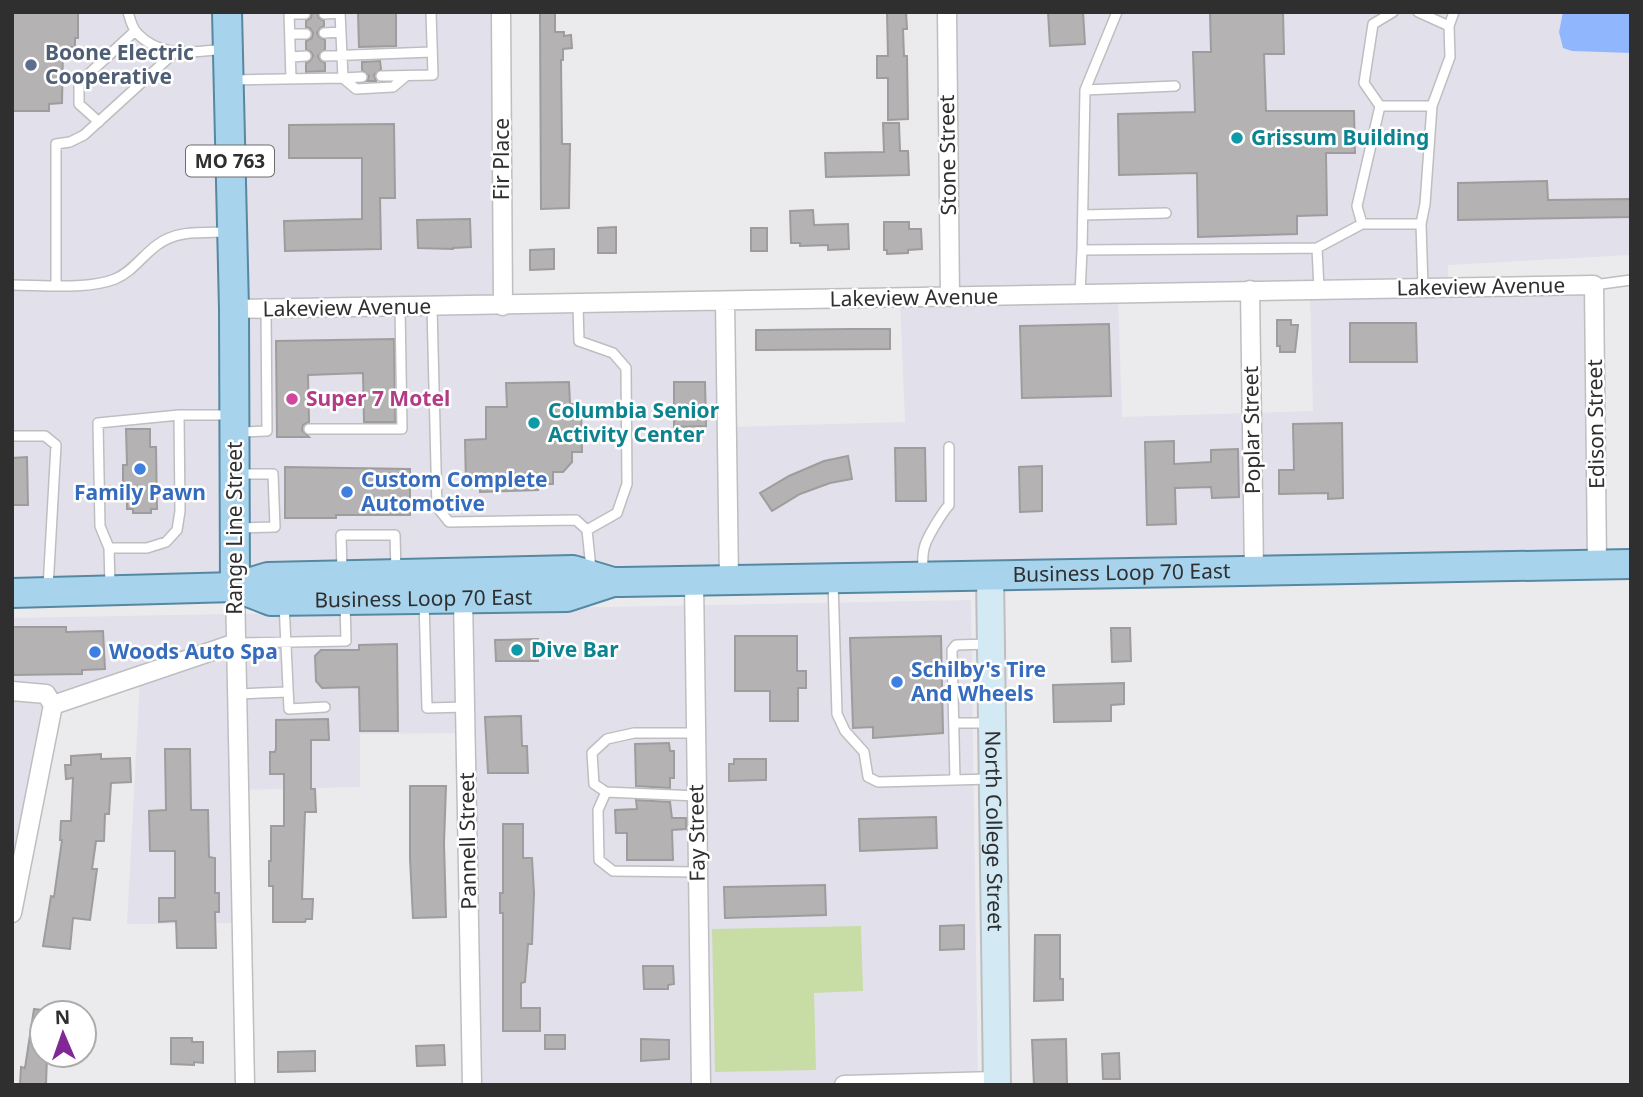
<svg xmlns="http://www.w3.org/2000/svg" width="1643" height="1097" viewBox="0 0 1643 1097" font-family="'Noto Sans',sans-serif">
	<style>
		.built { fill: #e2e1eb }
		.green { fill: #c8dda6 }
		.water { fill: #90b7fe }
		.building { fill: #b4b2b2; stroke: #9e9c9c; stroke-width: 2 }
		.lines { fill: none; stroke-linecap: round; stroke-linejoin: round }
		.lane-casing { stroke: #bebec0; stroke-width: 12 }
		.street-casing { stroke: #bebec0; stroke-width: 21 }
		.secondary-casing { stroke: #bebec0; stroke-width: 30 }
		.primary-casing { stroke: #5788a2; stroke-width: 32 }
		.lane { stroke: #fff; stroke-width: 9 }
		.street { stroke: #fff; stroke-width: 18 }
		.secondary { stroke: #d3eaf5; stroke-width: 26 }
		.primary { stroke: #a7d4ec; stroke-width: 28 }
		.service-dot { fill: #5c6f8a; stroke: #fff; stroke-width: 2.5 }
		.culture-dot { fill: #0f9aa8; stroke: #fff; stroke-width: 2.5 }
		.hotel-dot { fill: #d1479c; stroke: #fff; stroke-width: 2.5 }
		.shop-dot { fill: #3f7fe0; stroke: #fff; stroke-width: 2.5 }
		.labels { text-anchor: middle; stroke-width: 5; stroke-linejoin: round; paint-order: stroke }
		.shield { fill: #fff; stroke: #6d6d6e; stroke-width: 2 }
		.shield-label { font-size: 19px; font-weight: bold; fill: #2f2f30 }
		.service-label { font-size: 21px; font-weight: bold; fill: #4e5e75; stroke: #fff; text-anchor: start }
		.culture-label { font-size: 21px; font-weight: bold; fill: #0d838f; stroke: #fff; text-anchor: start }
		.street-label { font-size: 21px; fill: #2f2f30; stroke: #fff }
		.hotel-label { font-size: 21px; font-weight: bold; fill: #b23c85; stroke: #fff; text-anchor: start }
		.shop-label { font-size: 21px; font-weight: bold; fill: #366cbe; stroke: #fff; text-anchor: start }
	</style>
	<rect width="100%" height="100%" fill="#ebebed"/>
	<path class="built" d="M12 12H223L234 587 12 591Z
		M229 12H499L502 307 723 303 726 427 905 422 900 301 1118 296 1122 417 1313 411 1310 292 1591 287 1594 561 236 585Z
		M949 12H1631V255L1448 265V285L953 296Z
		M971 600 978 1085H477L476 733 360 734V787L241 790 244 923 127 924 140 680 54 706 20 853 12 852V618Z"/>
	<path class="green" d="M861 926 863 991 814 993 816 1070 715 1072 712 929Z"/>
	<path class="water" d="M1563 12H1631V53L1572 51 1563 48 1559 32Z"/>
	<path class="building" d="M12 12H78V38H75V47H63L62 103 49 104V111H12Z
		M312 12H317L319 18 324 21V26L320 28 317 33 319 37 325 40V49L318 56 320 60 325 63V71L306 72V63L310 61 313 56 311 52 306 49V41L312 38 313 33 310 28 306 27V21L311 18Z
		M358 12H396V46L359 47Z
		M540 12H555V32H564V36L571 35 572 48 563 49V60H561L562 144H570L569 208 541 209Z
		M887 12H906L907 29H903L904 56H907L908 119 888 120V78H877V56H888Z
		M1048 12H1083L1085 44 1050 46Z
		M1210 12H1283L1284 54H1264L1266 111H1354L1355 153H1326L1327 215 1297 216V234L1198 237 1197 173 1119 175 1118 114 1195 112 1193 52H1211Z
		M380 61 381 69 374 75 376 81H367L369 76 362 70V62Z
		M883 123H899L900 151H908L909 175 826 177 825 153 884 152Z
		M394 124 395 198H380L381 249 285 251 284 221 362 219V158H289V125Z
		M1547 181 1548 200 1631 199V217L1458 220V183Z
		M813 210 814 225 848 224 849 249 828 250V245L800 246V243H791L790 211Z
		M470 219 471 247 453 248V249L418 248 417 220Z
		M884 222H909V229H921L922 249 908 250V253L887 254V250H884Z
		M616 227V253H598V228Z
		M751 228H767V251H751Z
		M554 249V269L530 270V250Z
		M1277 320H1291V325H1298L1295 352H1280V346H1277Z
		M1350 323H1416L1417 362H1350Z
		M1109 324 1111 396 1022 398 1020 326Z
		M851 329H890V349L756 350V330Z
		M394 339 395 422H364L363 373 308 375 309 422 303 425 302 430 309 437H277L276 341Z
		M569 382 570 404H581L582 452H572V462L563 472H553V484H538V490L480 492V486H466L465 440 486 439V407H507L506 383Z
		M674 382H705L706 426 674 427Z
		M1342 423 1343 498 1328 499V493L1279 494V470H1294L1293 424Z
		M126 429H150V447H156L157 509H151V513H133V509H127V484H123V465H127Z
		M1174 441V464L1211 462V450L1238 449 1239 497 1212 498 1211 487 1175 488 1176 524 1147 525 1145 442Z
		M895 448H925L926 501H896Z
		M848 456 852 479 830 483 800 494 772 511 760 493 789 476 824 461Z
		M27 457 28 505H12V458Z
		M1042 466V511L1020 512 1019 467Z
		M285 467 410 469V515H336V518H285Z
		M12 627H66V632L103 631 105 669 82 670V674L12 675Z
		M1111 628H1130L1131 661 1112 662Z
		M735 636H797V671H806V688H798V721H770V691H735Z
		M941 636 943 733 873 738V727L853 728 850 638Z
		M538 639V661H496L495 640Z
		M397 644 398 731H360L359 687 322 688 316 681 315 656 321 650H359V645Z
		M1124 683V704L1111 705V721L1054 722 1053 685Z
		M521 716 522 746H527L528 773H488L485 717Z
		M328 719 329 740H311V789H315L316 812H305L302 899H313L312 919H306L305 922H273V886H269V861H271V826H284V774H270V752H275L276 748V720Z
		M669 743 670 751H674V778H670V788L636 786 635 744Z
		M165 749H190L191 810H208L209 857 215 858V893H219V912H215L216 948H177L176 921 159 922V898H175V851H150L149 811 166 810Z
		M101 754V759L130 758 131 782 111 783 109 814H105L104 841H96L92 869H97L90 920 73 918 70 949 43 946 51 896 54 897 62 840H60L61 821H71L73 778 66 779 65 765H71V756Z
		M734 759H766V780L729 781V764H734Z
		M410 786H446L444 843 446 917 413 918 410 859Z
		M636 800 670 802 672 818H686V829L672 830 673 860H627V833H616L615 810 637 809Z
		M936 817 937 848 860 851 859 819Z
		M503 824H523V858H532L534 893 532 944H528L525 982 521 983V1008H540V1031H503V913H500V893H503Z
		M825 885 826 915 725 918 724 887Z
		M964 925V949L940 950V926Z
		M1035 935H1060V979H1063V1000L1034 1001Z
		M643 966H673L674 984 668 985V989H644Z
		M34 1009 42 1010V1055H47L46 1085H20L21 1067 25 1068Z
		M545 1035H565V1049H545Z
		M171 1038H192V1042H203V1063L194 1062V1065L171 1064Z
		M641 1039 669 1040V1059L641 1061Z
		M1066 1039 1067 1085H1034L1032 1040Z
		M444 1045 445 1065 417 1066 416 1046Z
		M315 1051V1071L278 1072V1052Z
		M1119 1053 1120 1079H1103L1102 1054Z"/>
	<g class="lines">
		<g class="lane-casing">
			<path id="lane" d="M128 12C130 19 132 28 137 33 161 59 194 52 226 49
				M289 12 291 79
				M289 14H305
				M324 14 340 13
				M1449 26 1454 12
				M324 33 341 32
				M290 34H306
				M325 56 432 52
				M291 57 306 56
				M381 76 433 75 431 12
				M343 78 356 89 393 87 406 76
				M343 78 362 77
				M233 80 343 78 340 12
				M1085 90 1175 86
				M1380 106H1432L1450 57 1449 26 1418 12
				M99 122 79 104V83L135 31
				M1083 215 1166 213
				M1362 224 1357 206 1380 106 1364 83 1373 24 1393 12
				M1421 224 1425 204 1432 106
				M1317 248 1362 224H1421L1423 287
				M1082 250 1085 90 1117 12
				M12 285C42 285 87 290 115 279 132 272 142 256 157 245 178 229 205 233 230 232
				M56 285V144L70 142 84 135 174 53
				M1594 285 1631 280
				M1080 294 1082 250 1317 248 1319 289
				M578 305 579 341 613 353 626 368 627 484 617 513 587 530
				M432 307 437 507 449 522 576 520 587 530 591 569
				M309 429H402L400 307
				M239 432 267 431 266 309
				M12 436H45L56 445 48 588
				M239 474H273L275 527 240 528
				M109 548 100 526 98 423 179 415
				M342 570 341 535H395L396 572
				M923 572C923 565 922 556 924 549 925 540 942 513 949 505V447
				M833 581 837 714 845 731 864 752 868 777 878 782 990 779
				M110 585 109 548H147L166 542 177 530 180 511 179 415H232
				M424 601 427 708 466 707
				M284 603 289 709 325 707
				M236 643 346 641 345 603
				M237 694 288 692
				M954 723H990
				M696 733H634L607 739 592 753 594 784 606 792 697 796
				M955 780 952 650 956 645 989 644
				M606 792 598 810 599 860 613 871 698 872"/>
		</g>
		<g class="street-casing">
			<path id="street" d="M501 12 503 306
				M947 12 950 297
				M1250 290 1254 571
				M725 301 729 581
				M234 309 1594 285 1597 564
				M694 581 701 1085
				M235 587 245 1085
				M463 598 472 1085
				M12 691 46 694 53 705 236 643
				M12 913 53 705
				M844 1085 997 1081"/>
		</g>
		<g class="secondary-casing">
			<g id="secondary">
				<path id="s1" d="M990 575 997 1085"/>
			</g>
		</g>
		<g class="primary-casing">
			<g id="primary">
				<path d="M227 12 234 309 235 587"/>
				<path id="s2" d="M235 587 271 601 567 597 613 582"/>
				<path id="s3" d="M12 593 235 587 268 577 573 570 613 582H621L1631 564"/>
			</g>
		</g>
		<use href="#lane" class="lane"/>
		<use href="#street" class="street"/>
		<use href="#secondary" class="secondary"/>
		<use href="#primary" class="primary"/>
	</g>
	<circle class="service-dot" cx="31" cy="65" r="7"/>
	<g class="culture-dot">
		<circle cx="1237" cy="138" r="7"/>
		<circle cx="534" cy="423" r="7"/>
		<circle cx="517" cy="650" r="7"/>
	</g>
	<circle class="hotel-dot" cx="292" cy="399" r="7"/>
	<g class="shop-dot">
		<circle cx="140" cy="469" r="7"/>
		<circle cx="347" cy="492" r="7"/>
		<circle cx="95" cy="652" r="7"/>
		<circle cx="897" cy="682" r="7"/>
	</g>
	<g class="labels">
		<rect class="shield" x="186" y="145.5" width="88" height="31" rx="5"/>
		<g class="shield-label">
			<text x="230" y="168">MO 763</text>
		</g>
		<g class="service-label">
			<text x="45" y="60">Boone Electric<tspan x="45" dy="24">Cooperative</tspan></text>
		</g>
		<g class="culture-label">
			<text x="1251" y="145">Grissum Building</text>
			<text x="548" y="418">Columbia Senior<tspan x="548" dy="24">Activity Center</tspan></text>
			<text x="531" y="657">Dive Bar</text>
		</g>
		<g class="street-label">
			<text transform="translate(948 155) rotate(-91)" y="7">Stone Street</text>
			<text transform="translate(502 159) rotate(-90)" y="7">Fir Place</text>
			<text transform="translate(1481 287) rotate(-1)" y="7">Lakeview Avenue</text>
			<text transform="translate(914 298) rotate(-1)" y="7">Lakeview Avenue</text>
			<text transform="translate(347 308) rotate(-1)" y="7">Lakeview Avenue</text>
			<text transform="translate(1596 424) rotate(-91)" y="7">Edison Street</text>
			<text transform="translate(1252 430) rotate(-91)" y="7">Poplar Street</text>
			<text transform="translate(235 528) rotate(-90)" y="7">Range Line Street</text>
			<text dy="7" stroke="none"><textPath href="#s3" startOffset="1113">Business Loop 70 East</textPath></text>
			<text dy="7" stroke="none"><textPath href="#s2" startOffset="191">Business Loop 70 East</textPath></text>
			<text dy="7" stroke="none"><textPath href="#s1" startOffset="256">North College Street</textPath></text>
			<text transform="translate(697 833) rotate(-91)" y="7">Fay Street</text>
			<text transform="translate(468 841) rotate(-91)" y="7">Pannell Street</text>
		</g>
		<g class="hotel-label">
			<text x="306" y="406">Super 7 Motel</text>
		</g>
		<g class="shop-label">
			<text x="361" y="487">Custom Complete<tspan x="361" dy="24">Automotive</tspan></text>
			<text x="140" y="500" text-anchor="middle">Family Pawn</text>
			<text x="109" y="659">Woods Auto Spa</text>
			<text x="911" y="677">Schilby's Tire<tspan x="911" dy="24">And Wheels</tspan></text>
		</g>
	</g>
	<rect width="1643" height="1097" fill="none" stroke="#2f2f30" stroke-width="28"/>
	<g transform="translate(63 1034) rotate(358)"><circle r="33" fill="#ffffff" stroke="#acacac" stroke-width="2"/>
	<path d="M0-5L12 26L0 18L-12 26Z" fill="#802895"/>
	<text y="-10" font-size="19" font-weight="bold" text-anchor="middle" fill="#2f2f30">N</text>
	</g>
</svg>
